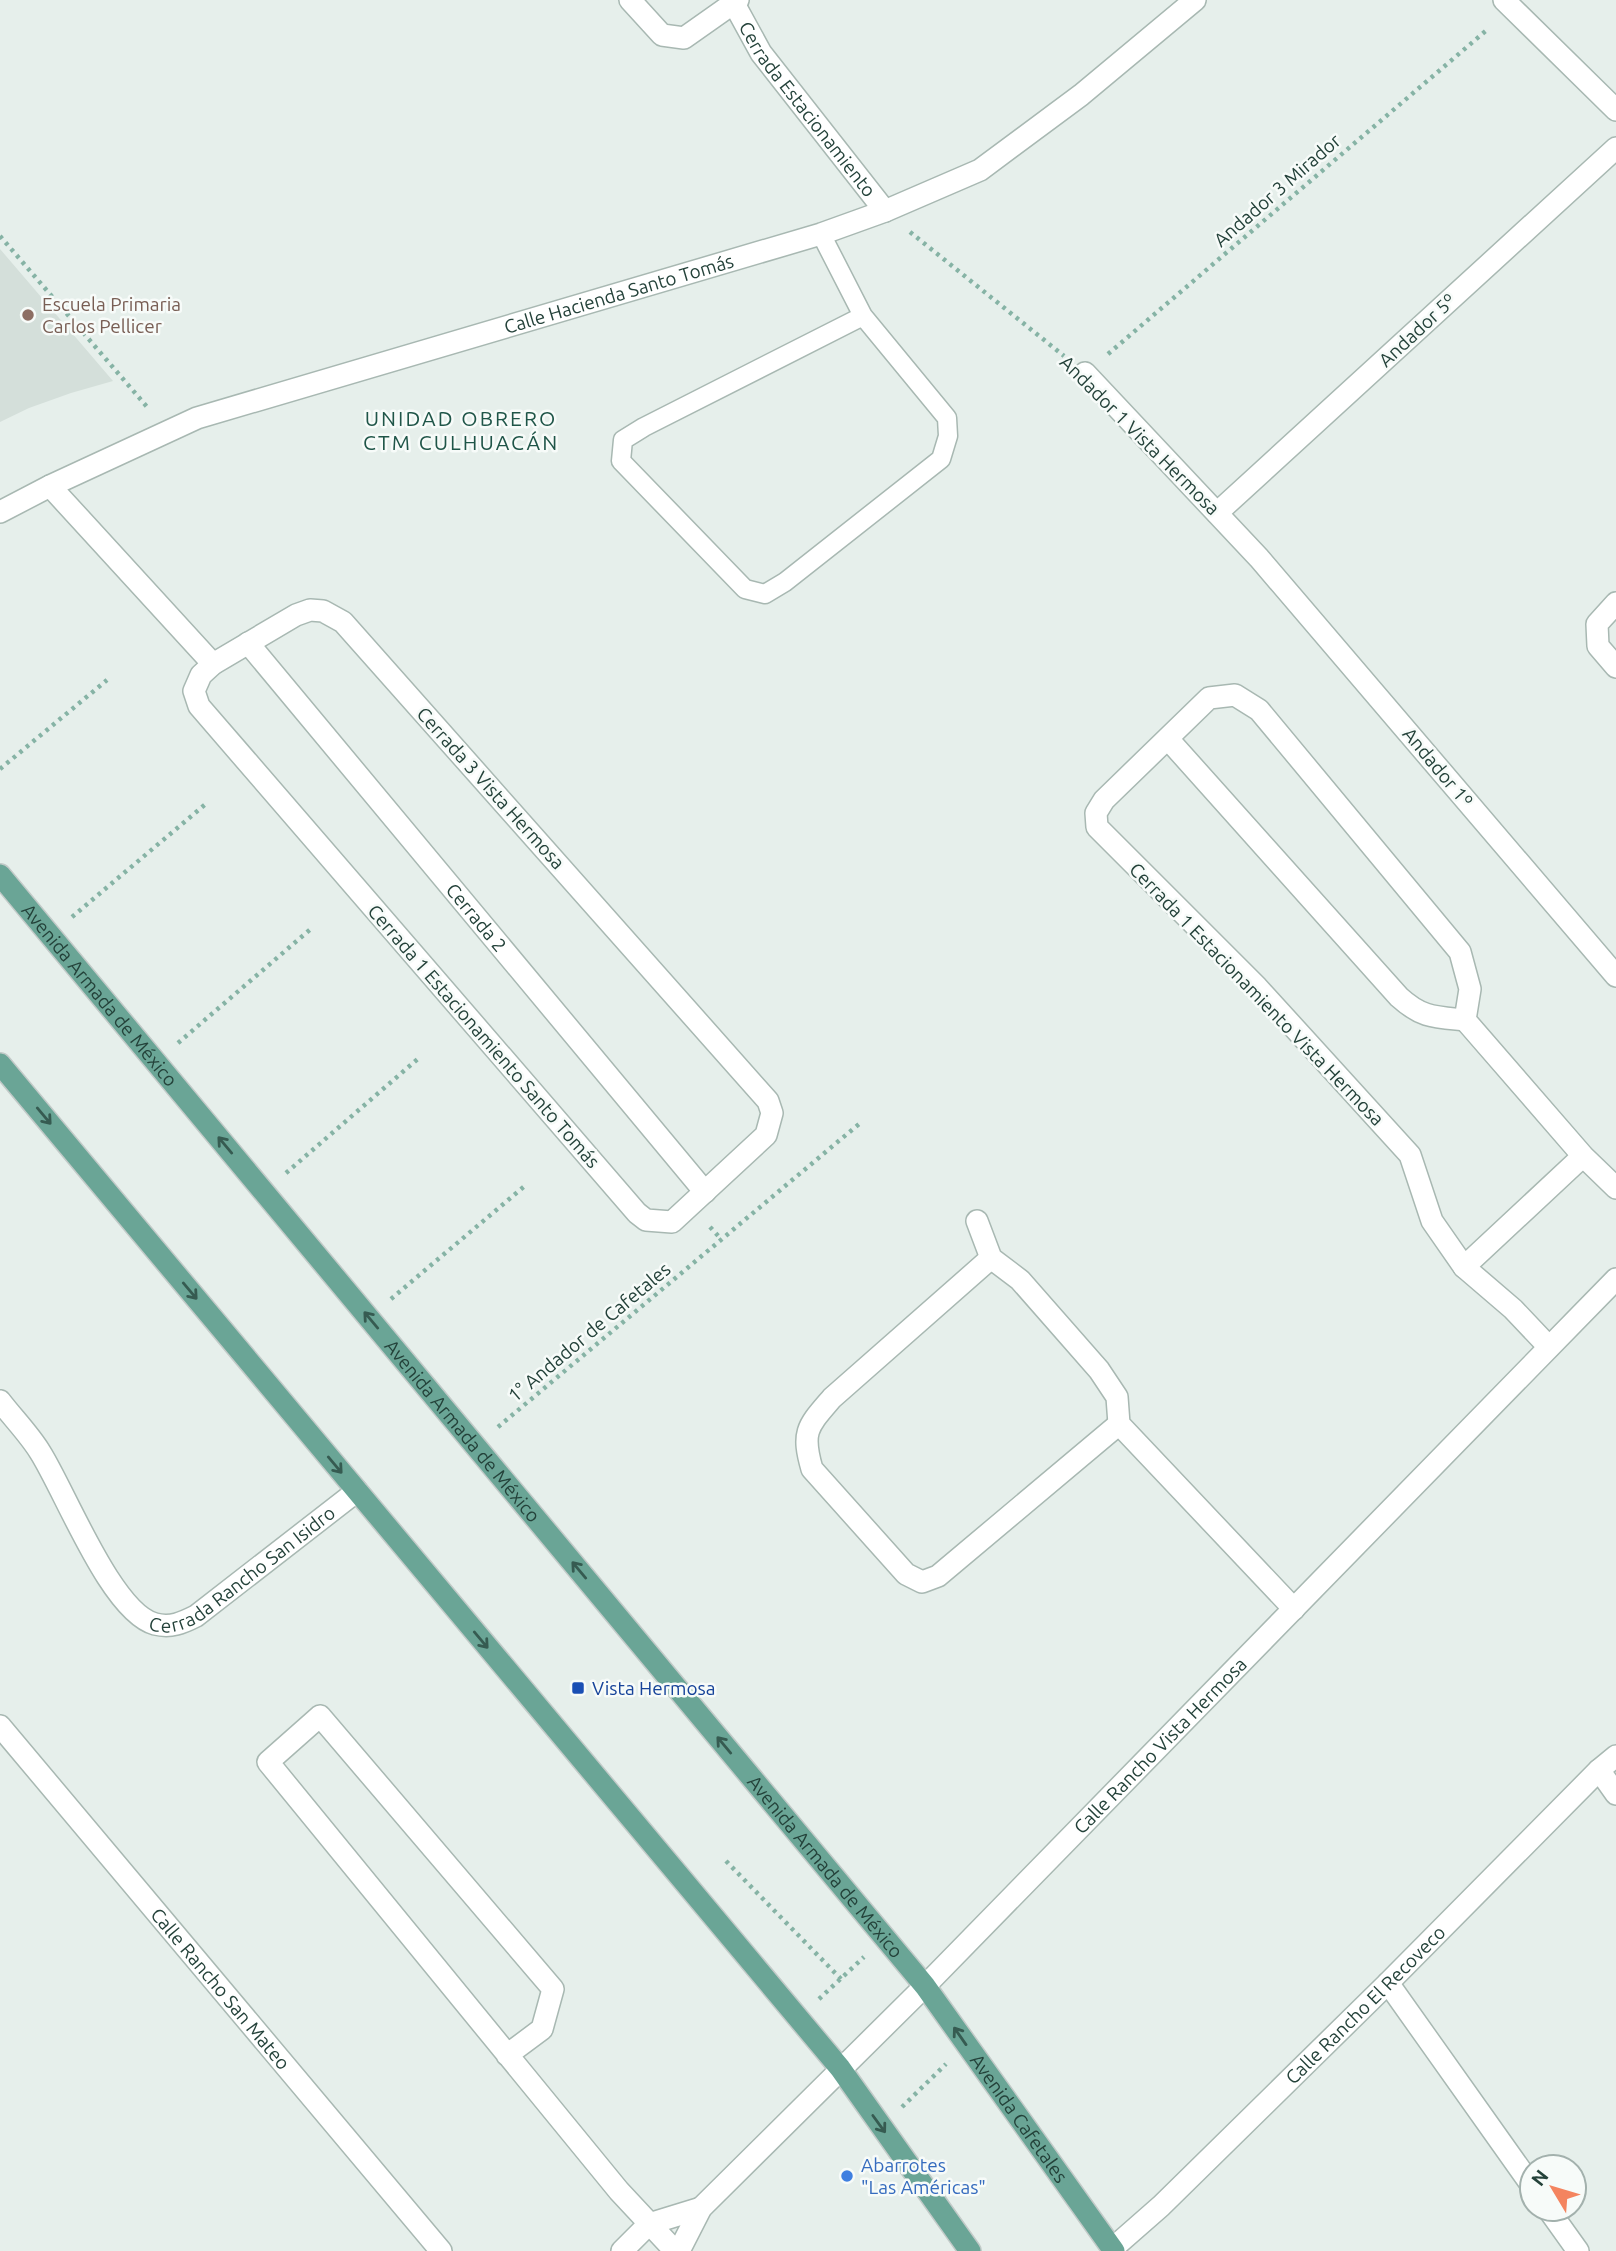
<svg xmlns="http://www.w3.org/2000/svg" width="1616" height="2251" viewBox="0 0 1616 2251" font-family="Ubuntu,sans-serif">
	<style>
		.built { fill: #d4dfda }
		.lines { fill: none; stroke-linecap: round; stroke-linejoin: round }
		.service-casing { stroke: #a8b8b2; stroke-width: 21 }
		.minor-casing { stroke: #a8b8b2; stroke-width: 24 }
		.tertiary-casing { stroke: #a8b8b2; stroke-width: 24 }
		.primary-casing { stroke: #c2cac8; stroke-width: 24 }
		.path { stroke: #86b3a5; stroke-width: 4.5; stroke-dasharray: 3.5 5; stroke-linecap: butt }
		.service { stroke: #fff; stroke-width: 18 }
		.minor { stroke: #fff; stroke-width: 21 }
		.tertiary { stroke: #fff; stroke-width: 21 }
		.primary { stroke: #6aa596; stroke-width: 21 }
		.oneway { stroke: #365b51 }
		.education-dot { fill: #8d6e63; stroke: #f7fbf9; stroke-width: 2.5 }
		.transit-dot { fill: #1a4fb4; stroke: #f7fbf9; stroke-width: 2.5 }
		.shop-dot { fill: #3f7fe0; stroke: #f7fbf9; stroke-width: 2.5 }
		.labels { text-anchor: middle; stroke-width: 5; stroke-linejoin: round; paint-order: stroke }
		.street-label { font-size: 19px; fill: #24423a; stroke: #f7fbf9 }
		.education-label { font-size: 19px; fill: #785e54; stroke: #f7fbf9; text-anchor: start }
		.transit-label { font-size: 19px; fill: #164399; stroke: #f7fbf9; text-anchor: start }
		.shop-label { font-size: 19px; fill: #366cbe; stroke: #f7fbf9; text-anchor: start }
		.neighbourhood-label { font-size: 21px; letter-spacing: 2px; fill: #1f5548; stroke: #f7fbf9 }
	</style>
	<rect width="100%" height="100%" fill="#e6efeb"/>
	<path class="built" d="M0 249 113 381 71 393 29 408 0 422Z"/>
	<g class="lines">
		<g class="service-casing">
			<path id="service" d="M821 234 863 316 947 418 948 436 941 459 785 582 765 594 745 589 621 461 623 440 644 427 863 316"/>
		</g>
		<g class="minor-casing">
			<g id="minor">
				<path d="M630 0 662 35 684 38 738 0"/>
				<path id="s1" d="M732 0 761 53 885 211"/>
				<path d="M1504 0 1616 110"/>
				<path d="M1085 373 1259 558 1616 976"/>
				<path d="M50 486 213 664"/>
				<path id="s2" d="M0 512 50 486 197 418 821 234 885 211 980 170 1081 95 1195 0"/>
				<path d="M1217 513 1616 148"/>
				<path d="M1616 603 1597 624 1598 646 1616 667"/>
				<path d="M310 610 323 611 343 622 768 1101 772 1113 766 1135 672 1222 646 1220 637 1213 199 706 194 691 201 675 213 664 296 615Z"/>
				<path id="s3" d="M248 643 705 1192"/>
				<path d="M1168 739 1399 997C1422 1018 1435 1017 1465 1020"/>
				<path d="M1583 1156 1464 1267 1432 1221 1410 1155 1257 987 1097 827 1096 813 1104 800 1209 698 1235 695 1259 710 1460 952 1470 989 1465 1020 1583 1156 1616 1188"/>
				<path d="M977 1221 991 1258 1020 1280 1099 1370 1117 1397 1119 1424 1294 1609"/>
				<path d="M991 1258 832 1398C808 1426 801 1431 812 1469L906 1574 922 1582 938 1576 1119 1424"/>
				<path d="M1464 1267 1513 1309 1549 1347"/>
				<path id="s4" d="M0 1401C13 1418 29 1434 40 1452 65 1491 111 1612 155 1624 171 1628 182 1623 196 1616L357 1491"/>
				<path id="s5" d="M0 1726 441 2251"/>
				<path d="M1599 1770 1616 1794"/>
				<path d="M1388 1983 1532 2186"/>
				<path d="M507 2055 542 2029 553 1989 320 1716 268 1762 619 2191 675 2251"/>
				<path d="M1548 2209 1578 2251"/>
				<path id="s6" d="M1112 2249 1161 2206 1388 1983 1599 1770 1616 1756"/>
			</g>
		</g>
		<g class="tertiary-casing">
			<g id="tertiary">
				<path d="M622 2251 649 2224 701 2208"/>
				<path id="s7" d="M679 2251 701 2208 925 1986 1616 1279"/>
			</g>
		</g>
		<g class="primary-casing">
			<g id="primary">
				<path id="s8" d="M0 875 925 1986 1114 2251"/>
				<path d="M0 1064 840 2068 970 2251"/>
			</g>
		</g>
		<path class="path" d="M910 232 1064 356
			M0 236 148 408
			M1108 354 1488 29
			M0 769 107 680
			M72 917 208 802
			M178 1043 313 927
			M286 1173 420 1057
			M710 1227 721 1239
			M391 1299 527 1184
			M498 1427 859 1124
			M726 1861 841 1979
			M819 1999 864 1957
			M902 2107 946 2064"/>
		<use href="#service" class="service"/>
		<use href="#minor" class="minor"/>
		<use href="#tertiary" class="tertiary"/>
		<use href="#primary" class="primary"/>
	</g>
	<defs><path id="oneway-shaft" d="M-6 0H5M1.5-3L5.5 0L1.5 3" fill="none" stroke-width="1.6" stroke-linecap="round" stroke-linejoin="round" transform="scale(1.75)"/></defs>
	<g class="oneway">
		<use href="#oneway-shaft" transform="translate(44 1116) rotate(50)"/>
		<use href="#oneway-shaft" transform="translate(225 1145) rotate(-130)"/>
		<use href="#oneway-shaft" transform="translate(190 1291) rotate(50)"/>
		<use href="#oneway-shaft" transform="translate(371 1320) rotate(-130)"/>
		<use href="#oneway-shaft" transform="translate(335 1465) rotate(50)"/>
		<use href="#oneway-shaft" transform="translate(579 1570) rotate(-130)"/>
		<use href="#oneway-shaft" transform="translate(481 1640) rotate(50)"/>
		<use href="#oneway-shaft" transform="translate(724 1745) rotate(-130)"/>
		<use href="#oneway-shaft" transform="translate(960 2036) rotate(-125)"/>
		<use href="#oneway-shaft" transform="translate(879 2124) rotate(54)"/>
	</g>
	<circle class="education-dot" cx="28" cy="315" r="7"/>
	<rect class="transit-dot" x="571" y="1681" width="14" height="14" rx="3.5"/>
	<circle class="shop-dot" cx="847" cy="2176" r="7"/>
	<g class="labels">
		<g class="street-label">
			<text dy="7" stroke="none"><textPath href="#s1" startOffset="133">Cerrada Estacionamiento</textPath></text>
			<text transform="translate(1277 190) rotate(-41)" y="7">Andador 3 Mirador</text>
			<text dy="7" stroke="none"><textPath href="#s2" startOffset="658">Calle Hacienda Santo Tomás</textPath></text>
			<text transform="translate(1417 330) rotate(-43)" y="7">Andador 5º</text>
			<text transform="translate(1140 435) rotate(45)" y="7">Andador 1 Vista Hermosa</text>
			<text transform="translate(1438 767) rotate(50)" y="7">Andador 1º</text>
			<text transform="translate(491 788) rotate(48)" y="7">Cerrada 3 Vista Hermosa</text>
			<text dy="7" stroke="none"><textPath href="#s3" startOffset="357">Cerrada 2</textPath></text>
			<text transform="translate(1257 994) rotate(46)" y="7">Cerrada 1 Estacionamiento Vista Hermosa</text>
			<text dy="7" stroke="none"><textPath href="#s8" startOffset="156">Avenida Armada de México</textPath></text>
			<text transform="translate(484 1036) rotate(49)" y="7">Cerrada 1 Estacionamiento Santo Tomás</text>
			<text transform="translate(589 1332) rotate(-40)" y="7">1° Andador de Cafetales</text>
			<text dy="7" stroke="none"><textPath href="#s8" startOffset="723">Avenida Armada de México</textPath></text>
			<text dy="7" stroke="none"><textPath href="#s4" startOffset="380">Cerrada Rancho San Isidro</textPath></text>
			<text dy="7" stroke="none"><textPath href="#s7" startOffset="700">Calle Rancho Vista Hermosa</textPath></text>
			<text dy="7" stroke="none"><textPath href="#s8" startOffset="1290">Avenida Armada de México</textPath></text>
			<text dy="7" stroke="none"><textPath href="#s5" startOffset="343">Calle Rancho San Mateo</textPath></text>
			<text dy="7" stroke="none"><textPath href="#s6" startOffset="352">Calle Rancho El Recoveco</textPath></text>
			<text dy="7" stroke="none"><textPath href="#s8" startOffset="1608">Avenida Cafetales</textPath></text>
		</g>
		<g class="education-label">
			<text x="42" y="311">Escuela Primaria<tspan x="42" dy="22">Carlos Pellicer</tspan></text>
		</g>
		<g class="transit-label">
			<text x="592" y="1695">Vista Hermosa</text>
		</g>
		<g class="shop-label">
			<text x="861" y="2172">Abarrotes<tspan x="861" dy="22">"Las Américas"</tspan></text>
		</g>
		<g class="neighbourhood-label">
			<text x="461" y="426">UNIDAD OBRERO<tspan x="461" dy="24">CTM CULHUACÁN</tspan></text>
		</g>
	</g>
	<g transform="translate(1553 2188) rotate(308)"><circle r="33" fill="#f7fbf9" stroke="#a3b1ad" stroke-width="2"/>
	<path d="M0-5L12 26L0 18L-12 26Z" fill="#f4845f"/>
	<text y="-10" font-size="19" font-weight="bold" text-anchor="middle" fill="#24423a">N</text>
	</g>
</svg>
